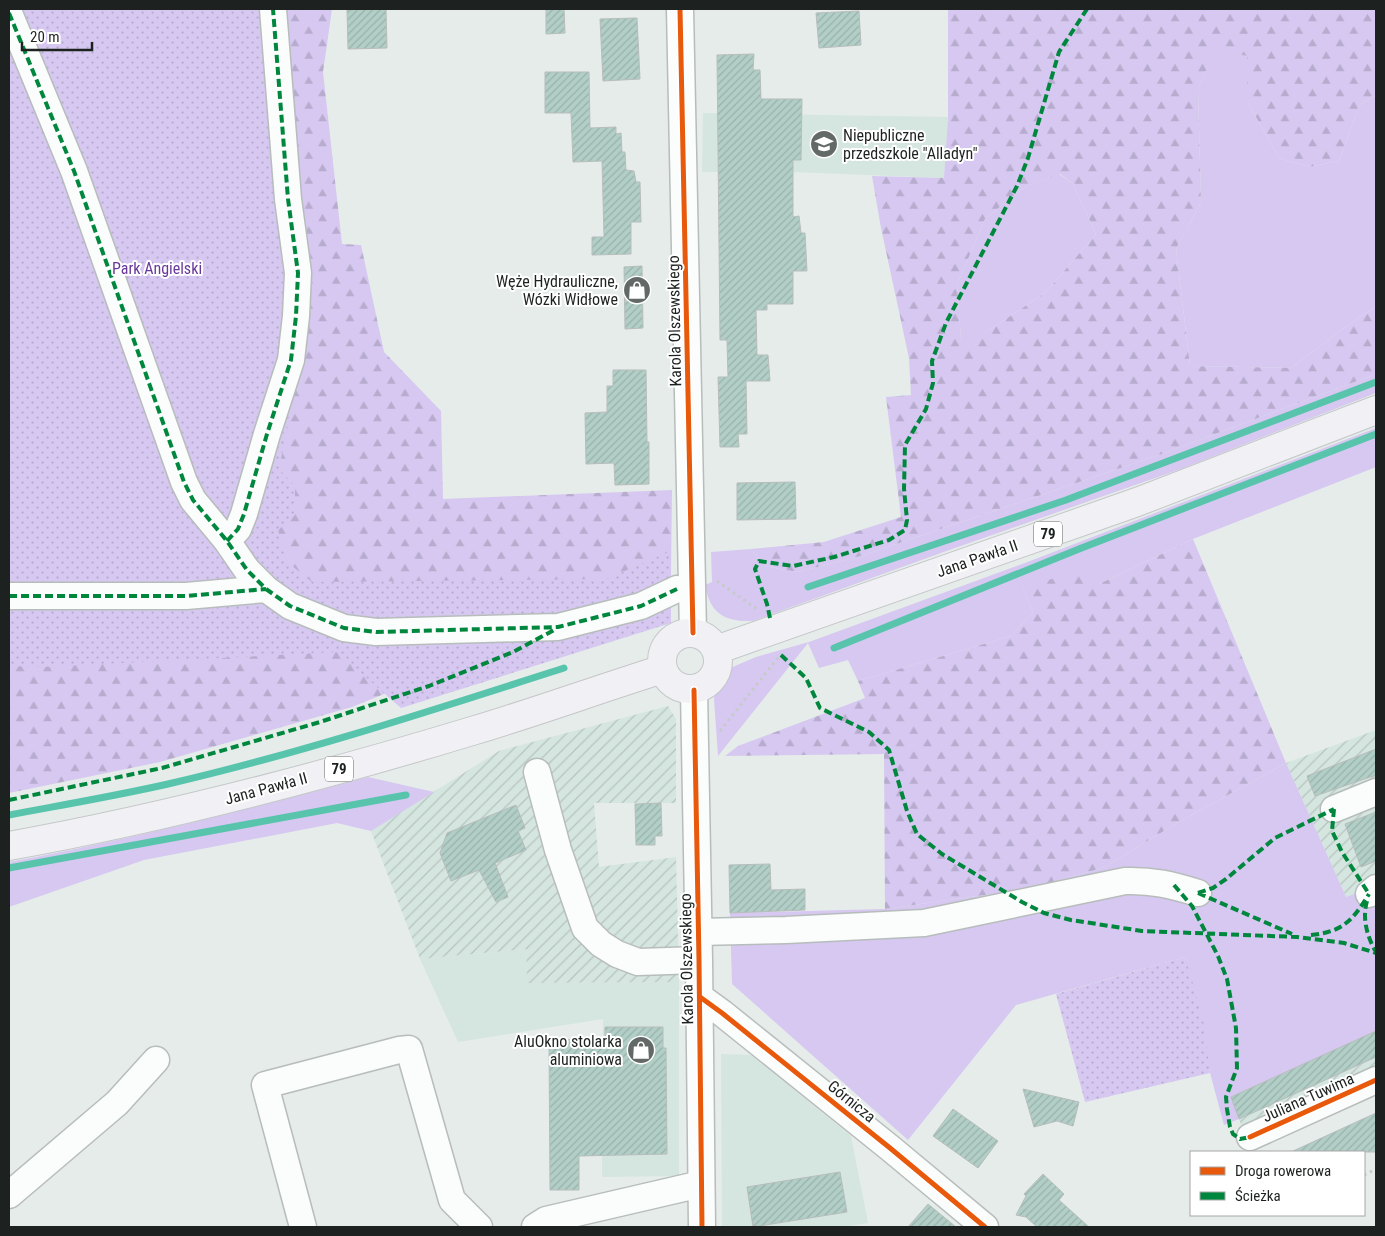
<svg xmlns="http://www.w3.org/2000/svg" width="1385" height="1236" viewBox="0 0 1385 1236" font-family="'Roboto Condensed',sans-serif">
	<style>
		.built { fill: #d5e5df }
		.industrial { fill: url(#industrial-furrows) }
		.grass { fill: #d6c8f1 }
		.forest { fill: url(#forest-firs); fill-rule: evenodd }
		.park { fill: url(#park-dots) }
		.lines { fill: none; stroke-linecap: round; stroke-linejoin: round }
		.stream { stroke: #58c4ac; stroke-width: 7 }
		.building { fill: url(#building-hatch); stroke: #b7bdbb }
		.minor-casing { stroke: #b7bdbb; stroke-width: 29 }
		.major-casing { stroke: #c4c7c7; stroke-width: 30 }
		.path { stroke: #c6cac9; stroke-width: 3; stroke-dasharray: 2.5 4; stroke-linecap: butt }
		.minor { stroke: #fbfcfc; stroke-width: 26 }
		.major { stroke: #f1f0f5; stroke-width: 28 }
		.quiet { stroke: #00873e; stroke-width: 4; stroke-dasharray: 8 4; stroke-linecap: butt }
		.cycleway-casing { stroke: #fff; stroke-width: 8 }
		.cycleway { stroke: #e8590c; stroke-width: 5 }
		.labels { text-anchor: middle; stroke-width: 4; stroke-linejoin: round; paint-order: stroke }
		.shield { fill: #fff; stroke: #616463; stroke-width: 1 }
		.shield-label { font-size: 15px; font-weight: bold; fill: #1d2220 }
		.poi-label { font-size: 16px; fill: #1d2220; stroke: #fff; text-anchor: end }
		.park-label { font-size: 16px; fill: #68389b; stroke: #fff }
		.street-label { font-size: 16px; fill: #1d2220; stroke: #fff }
	</style>
	<defs>
		<pattern id="industrial-furrows" width="10" height="10" patternUnits="userSpaceOnUse" patternTransform="scale(1.25)"><rect width="10" height="10" fill="#d5e5df"/><path d="M-1 1l2-2M0 10L10 0M9 11l2-2" fill="none" stroke="#b6c4bf"/></pattern>
		<pattern id="forest-firs" width="22" height="20" patternUnits="userSpaceOnUse" patternTransform="scale(1.25)"><rect width="22" height="20" fill="#d6c8f1"/><path d="M5 1l3.5 6h-7zM16 11l3.5 6h-7z" fill="#b7acce"/></pattern>
		<pattern id="park-dots" width="8" height="8" patternUnits="userSpaceOnUse" patternTransform="scale(1.25)"><rect width="8" height="8" fill="#d6c8f1"/><path d="M2 2h.1M6 6h.1" fill="none" stroke="#b7acce" stroke-width="1.8" stroke-linecap="round"/></pattern>
		<pattern id="building-hatch" width="6" height="6" patternUnits="userSpaceOnUse" patternTransform="scale(1.25)"><rect width="6" height="6" fill="#b2cfc7"/><path d="M-1 1l2-2M0 6l6-6M5 7l2-2" fill="none" stroke="#99b1ab"/></pattern>
	</defs>
	<rect width="100%" height="100%" fill="#e5ecea"/>
	<path class="built" d="M703 113 948 117 944 178 793 172H702Z
		M526 949 527 983 679 982V1176L602 1177 603 1019 458 1042 420 959Z
		M721 1054 751 1055 851 1136 868 1223 842 1227H722Z"/>
	<path class="industrial" d="M668 706 676 719V803H594L599 867 676 857 679 982 527 983 526 949 420 959 371 831 499 751Z
		M1376 730V886L1346 897 1286 763Z
		M1376 1032V1070L1244 1133 1231 1097Z"/>
	<path class="grass" d="M1215 49 1247 56V101L1279 158 1309 167 1339 161 1359 106 1373 96 1376 97V307L1355 320 1291 368 1190 366 1176 249 1201 202 1198 89Z
		M1059 174 1073 184 1096 234 1046 292 991 329 961 341 957 285 985 219 1025 187Z
		M1376 374V393L1181 469 952 549 753 621C725 622 710 614 705 585L712 582 711 552 751 549 764 566 798 572 861 556 1159 455Z
		M1376 428V467L1193 539 1099 584 1023 588 1033 612 1011 636 858 681 848 660 819 668 808 643 718 756 714 699 716 684 728 669 756 657 809 642 1025 563Z
		M1286 763 1346 897 1376 886V1032L1231 1097 1239 1119 1224 1125 1210 1073 1185 957 1016 1005 908 1140 732 984 730 913 885 909 1033 888 1105 867 1177 823Z
		M368 777 434 792 371 831 337 823 144 860 9 907V862C129 840 249 809 368 777Z"/>
	<path class="forest" d="M9 9H332L323 72 342 244 361 245 384 352 441 411 443 499 672 490 671 575 519 639 352 707 160 762 9 793Z
		M948 9H1376V97L1373 96 1359 106 1339 161 1309 167 1279 158 1247 101V56L1215 50 1198 89 1201 202 1176 249 1190 366 1291 368 1355 320 1376 307V374L1159 455 861 556 798 572 764 566 751 549 824 542 901 517 886 397 911 395 909 358 881 228 872 176 944 178 948 117ZM1060 174 1073 184 1096 234 1046 292 991 329 961 340 957 285 985 219 1025 187Z
		M1193 539 1286 763 1177 823 1105 867 1033 888 885 909 884 754 725 756 738 746 865 698 858 681 1011 636 1033 612 1023 588 1077 571 1099 584Z"/>
	<path class="park" d="M9 9H281L304 345 279 469 295 486V515L278 530 286 561 312 582 606 579 671 551V623L401 708 337 652 44 667 9 666Z
		M1185 957 1203 1018 1210 1073 1085 1102 1056 994Z"/>
	<g class="lines">
		<path class="stream" d="M808 587 1066 500 1376 382
			M834 648 1079 549 1376 434
			M9 815C62 805 115 796 168 784 302 753 433 710 564 668
			M9 868 406 795"/>
	</g>
	<path class="building" d="M386 9 387 48 348 49 347 10Z
		M564 9 565 33 546 34V10Z
		M859 11 861 45 819 48 816 13Z
		M637 18 640 79 603 81 600 19Z
		M754 54 753 70H760L761 99H802L801 160H793V217L799 216 801 233H805L807 271H793V304H767V310H756L757 355H768L770 381H746L747 434H738L739 447H720L718 377H728L727 340H720L717 55Z
		M545 72H589L590 128 616 127V134L621 133 622 152H625L626 170 634 171 636 182H640L641 222H631V254L592 255V237H604L602 161 573 162 571 113H545Z
		M642 266 643 328 625 329 624 267Z
		M613 370H646L647 442H649V484L615 485 614 463 586 464 585 413 607 412V386H613Z
		M795 482 796 519 737 520V483Z
		M1376 749V775L1315 796 1307 776Z
		M661 803 662 836H655V845H636L635 804Z
		M516 805 525 828 518 831 526 850 495 863 508 897 496 902 479 870 451 881 440 853 447 833Z
		M1376 812V861L1361 867 1345 824Z
		M770 864 771 890 805 889V910L730 913 729 865Z
		M605 1027H663V1048H666L667 1154 579 1156V1190H550L549 1040 605 1039Z
		M1376 1031V1057L1239 1119 1231 1097Z
		M1023 1089 1079 1102 1073 1126 1057 1121 1034 1127Z
		M953 1109 998 1141 978 1168 933 1136Z
		M1376 1113V1152H1291Z
		M840 1172 847 1212 753 1227 747 1187Z
		M1043 1174 1064 1194 1059 1200 1089 1227H1037L1026 1217 1016 1215 1026 1196 1024 1194Z
		M928 1204 956 1227H908Z"/>
	<g class="lines">
		<g class="minor-casing">
			<path id="minor" d="M680 9 693 633
				M9 13 74 171 184 482 193 500 227 541 247 570 266 589 290 606 344 628 376 632 558 627 641 606 677 589
				M227 541 238 529 244 514 267 434 291 360 296 316 298 273 288 199 273 9
				M9 596H186L266 589
				M694 690 699 960 702 1227
				M537 772 558 850 585 928 601 944 617 954 638 962 699 960
				M1334 809 1376 792
				M1369 894 1376 888
				M698 932 786 930 924 923 1125 881C1152 880 1172 885 1198 893
				M700 997 722 1013 890 1148 985 1227
				M1250 1137 1376 1080
				M9 1195 117 1103 156 1060
				M303 1227 265 1085 399 1050 409 1049 452 1200 479 1227
				M535 1227 546 1220 701 1184"/>
		</g>
		<g class="major-casing">
			<path id="major" d="M662 661a28 28 0 1 1 56 0a28 28 0 1 1-56 0Z
				M716 650 1137 502 1376 410
				M9 846C165 818 320 777 472 731 536 712 599 689 663 669"/>
		</g>
		<path class="path" d="M717 581 757 609
			M720 731 781 654
			M1364 1175 1376 1169"/>
		<use href="#minor" class="minor"/>
		<use href="#major" class="major"/>
		<path class="quiet" d="M9 13 74 171 184 482 193 500 227 541 247 570 266 589 290 606 344 628 376 632 558 627 641 606 677 589
			M227 541 238 529 244 514 267 434 291 360 296 316 298 273 288 199 273 9
			M9 596H186L266 589
			M770 618 767 604 755 569 759 561 793 566 834 557 889 540 905 530 907 520 904 489 905 445 926 409 933 383 932 361 946 323 1017 186 1028 158 1059 52 1087 9
			M781 655 806 678 820 708 869 732 889 750 907 811 917 834 942 854 1022 902 1044 913 1071 920 1142 931 1297 937 1344 943 1376 953
			M9 800 162 768 320 722 429 686 513 652 556 629
			M1334 809 1332 831 1342 852 1369 894
			M1174 885 1192 906 1218 956 1227 979 1236 1028 1237 1068 1226 1097 1227 1109 1230 1127 1233 1134 1240 1139 1250 1137
			M1198 893 1292 934
			M1198 893 1213 888 1226 879 1275 838 1334 809
			M1367 901C1362 918 1367 937 1376 952
			M1311 935C1343 932 1353 920 1369 894"/>
		<g class="cycleway-casing">
			<path id="cycleway" d="M680 9 693 633
				M694 690 699 960 702 1227
				M700 997 722 1013 890 1148 985 1227
				M1250 1137 1376 1080"/>
		</g>
		<use href="#cycleway" class="cycleway"/>
	</g>
	<defs>
		<g id="school-disc" transform="scale(1.4375)"><circle r="9.5" fill="#636967" stroke="#fff"/><path d="M0-5L7-2L0 1L-7-2ZM-4 1L0 2.5L4 1V4Q0 6-4 4Z" fill="#fff"/></g>
		<g id="shop-disc" transform="scale(1.4375)"><circle r="9.5" fill="#636967" stroke="#fff"/><path d="M-5-2.5h2.3a2.7 3.5 0 0 1 5.4 0H5L5.5 6h-11ZM-1.5-2.5h3a1.5 2.3 0 0 0-3 0Z" fill="#fff"/></g>
	</defs>
	<g fill-rule="evenodd">
		<use href="#school-disc" x="824" y="144"/>
		<use href="#shop-disc" x="637" y="290"/>
		<use href="#shop-disc" x="641" y="1050"/>
	</g>
	<g class="labels">
		<g class="shield">
			<rect x="1034" y="521.5" width="28" height="25" rx="4"/>
			<rect x="325" y="756.5" width="28" height="25" rx="4"/>
		</g>
		<g class="shield-label">
			<text x="1048" y="539">79</text>
			<text x="339" y="774">79</text>
		</g>
		<g class="poi-label">
			<text x="843" y="141" text-anchor="start">Niepubliczne<tspan x="843" dy="18">przedszkole "Alladyn"</tspan></text>
			<text x="618" y="287">Węże Hydrauliczne,<tspan x="618" dy="18">Wózki Widłowe</tspan></text>
			<text x="622" y="1047">AluOkno stolarka<tspan x="622" dy="18">aluminiowa</tspan></text>
		</g>
		<g class="park-label">
			<text x="157" y="274">Park Angielski</text>
		</g>
		<g class="street-label">
			<text transform="translate(674 321) rotate(-91)" y="6">Karola Olszewskiego</text>
			<text transform="translate(977 558) rotate(-19)" y="6">Jana Pawła II</text>
			<text transform="translate(266 788) rotate(-15)" y="6">Jana Pawła II</text>
			<text transform="translate(686 959) rotate(-91)" y="6">Karola Olszewskiego</text>
			<text transform="translate(1308 1097) rotate(-24)" y="6">Juliana Tuwima</text>
			<text transform="translate(852 1101) rotate(39)" y="6">Górnicza</text>
		</g>
	</g>
	<rect width="1385" height="1236" fill="none" stroke="#1d2220" stroke-width="20"/>
	<rect x="1190" y="1151" width="175" height="65" fill="#ffffff" stroke="#a5a7a6"/>
	<rect x="1200" y="1167" width="25" height="8" fill="#e8590c" stroke="#a5a7a6"/>
	<text x="1235" y="1176" font-size="15" fill="#1d2220">Droga rowerowa</text>
	<rect x="1200" y="1192" width="25" height="8" fill="#00873e" stroke="#a5a7a6"/>
	<text x="1235" y="1201" font-size="15" fill="#1d2220">Ścieżka</text>
	<path d="M22 42v8h70v-8" fill="none" stroke="#1d2220" stroke-width="2.5"/>
	<text x="30" y="42" font-size="15" fill="#1d2220" stroke="#ffffff" stroke-width="4" paint-order="stroke">20 m</text>
</svg>
